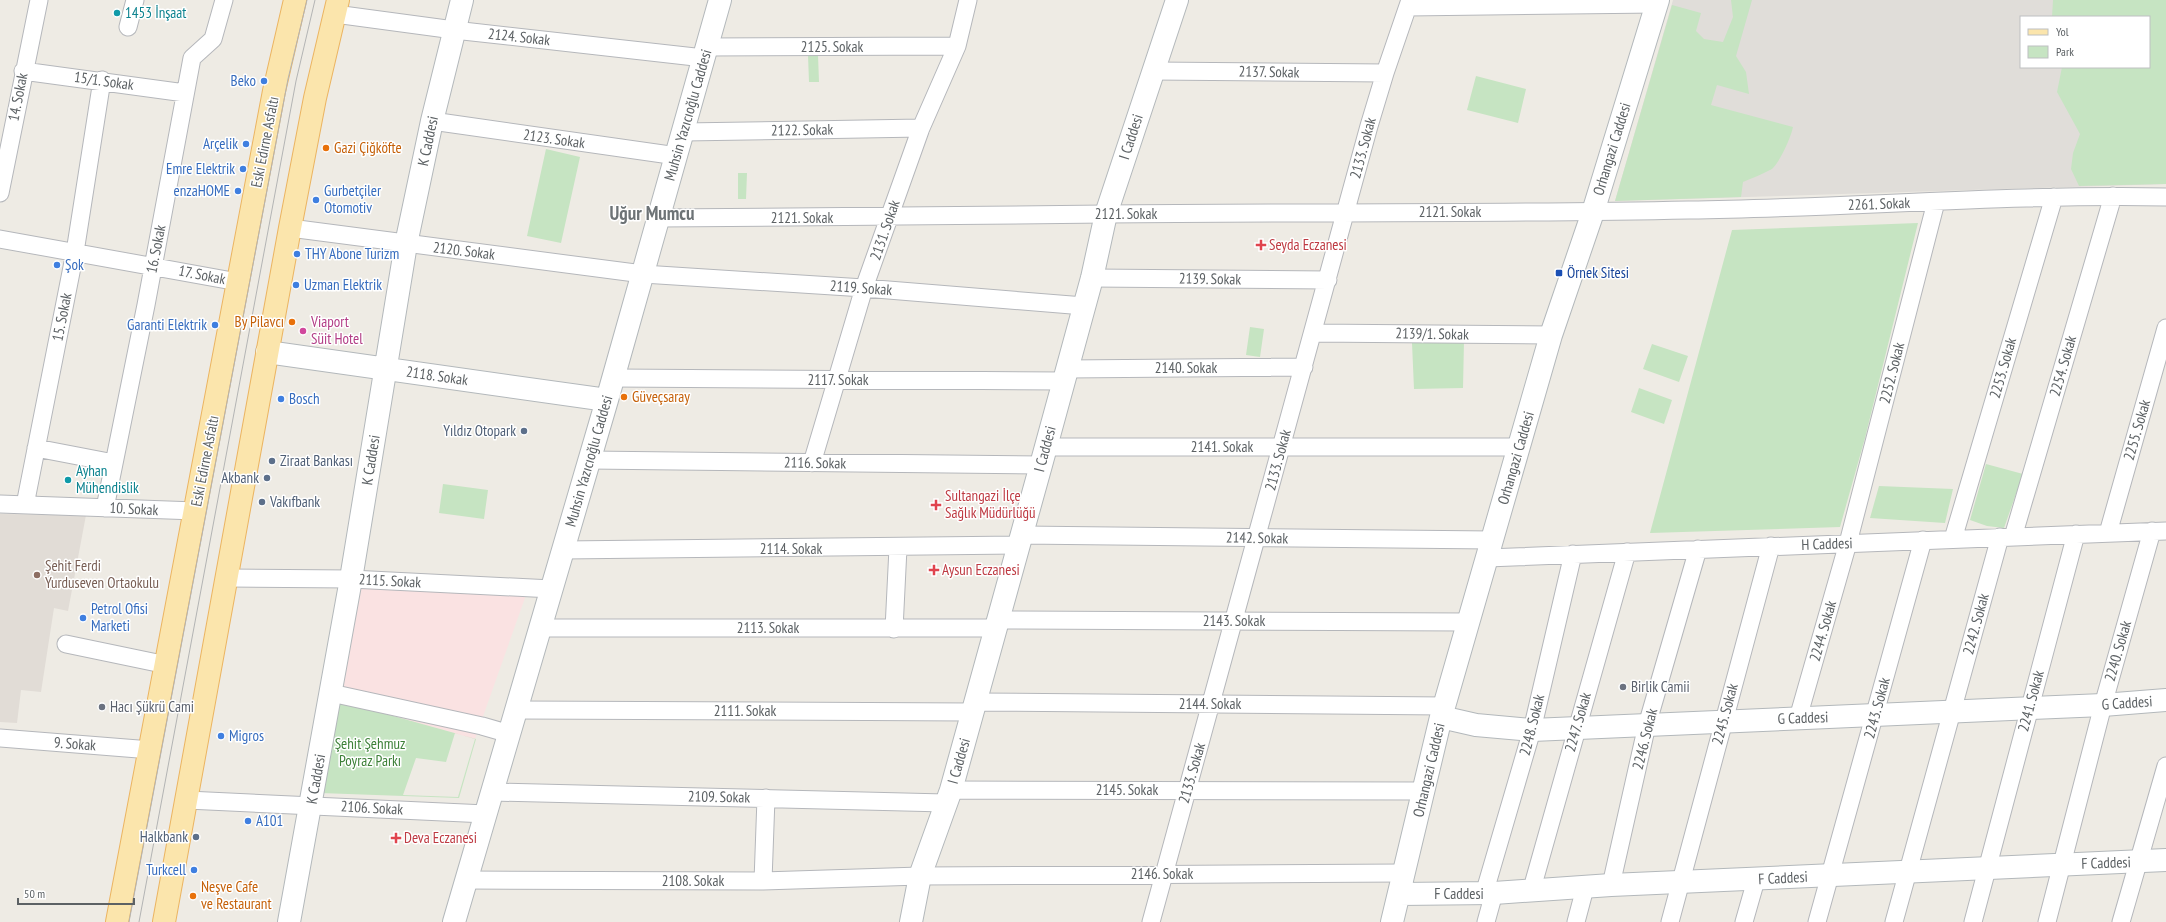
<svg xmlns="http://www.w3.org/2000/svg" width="2166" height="922" viewBox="0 0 2166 922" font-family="'PT Sans Narrow',sans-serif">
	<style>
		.industrial { fill: #e0ddd9; fill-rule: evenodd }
		.education { fill: #e1dcd6 }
		.medical { fill: #fae2e2 }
		.green { fill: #c6e4c2; fill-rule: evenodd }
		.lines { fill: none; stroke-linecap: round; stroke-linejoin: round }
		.street-casing { stroke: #b5b7bb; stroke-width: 19 }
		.secondary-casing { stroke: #b3b8bb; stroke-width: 24 }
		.primary-casing { stroke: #ebb461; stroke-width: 24 }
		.street { stroke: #fff; stroke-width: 17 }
		.secondary { stroke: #fff; stroke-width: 22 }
		.primary { stroke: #fbe5ac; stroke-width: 22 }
		.tram { stroke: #b3b4b4; stroke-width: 1 }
		.culture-dot { fill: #0f9aa8; stroke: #fff; stroke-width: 1.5 }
		.shop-dot { fill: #3f7fe0; stroke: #fff; stroke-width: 1.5 }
		.food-dot { fill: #e8710a; stroke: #fff; stroke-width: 1.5 }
		.health-dot { fill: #e0444e; stroke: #fff; stroke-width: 1.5 }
		.transit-dot { fill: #1a4fb4; stroke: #fff; stroke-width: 1.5 }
		.hotel-dot { fill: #d1479c; stroke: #fff; stroke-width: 1.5 }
		.service-dot { fill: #5c6f8a; stroke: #fff; stroke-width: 1.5 }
		.education-dot { fill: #8d6e63; stroke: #fff; stroke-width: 1.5 }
		.worship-dot { fill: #6b7280; stroke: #fff; stroke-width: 1.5 }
		.labels { text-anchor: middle; stroke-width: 3; stroke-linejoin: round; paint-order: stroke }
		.culture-label { font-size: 15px; fill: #0d838f; stroke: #fff; text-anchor: start }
		.street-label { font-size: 15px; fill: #5c6164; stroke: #fff }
		.shop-label { font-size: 15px; fill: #366cbe; stroke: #fff; text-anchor: start }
		.food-label { font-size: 15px; fill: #c56008; stroke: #fff; text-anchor: start }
		.health-label { font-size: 15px; fill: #be3a42; stroke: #fff; text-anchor: start }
		.transit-label { font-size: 15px; fill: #164399; stroke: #fff; text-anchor: start }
		.hotel-label { font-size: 15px; fill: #b23c85; stroke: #fff; text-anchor: start }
		.service-label { font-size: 15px; fill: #4e5e75; stroke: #fff; text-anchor: end }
		.education-label { font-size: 15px; fill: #785e54; stroke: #fff; text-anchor: start }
		.worship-label { font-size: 15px; fill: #5b616d; stroke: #fff; text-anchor: start }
		.park-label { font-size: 15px; fill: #3d8038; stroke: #fff }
		.district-label { font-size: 19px; font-weight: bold; fill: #6d7376; stroke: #fff }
	</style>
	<rect width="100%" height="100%" fill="#eeebe4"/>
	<path class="industrial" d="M1673 0H2166V184L1615 201ZM2021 17H2149V67H2021Z"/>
	<path class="education" d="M0 514 86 515 68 611 54 608 41 692 21 690 17 723 0 722Z"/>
	<path class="medical" d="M357 587 526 595 475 739 336 700Z"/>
	<path class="green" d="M1731 0H1752L1736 56 1746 72 1749 94 1717 85 1711 105 1793 127C1791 137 1780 162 1772 169 1763 174 1752 178 1743 182L1741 197 1615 201 1672 5 1701 13 1696 31 1704 39 1723 42 1733 17Z
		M2053 0H2166V184L2079 186 2071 169 2073 153 2080 134 2057 92 2062 67H2149V17H2052Z
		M808 55H818L819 82H809Z
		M1476 76 1526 89 1518 123 1467 110Z
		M546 149 580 157 561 243 527 236Z
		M738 173H747L746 199H738Z
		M1918 223 1865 438 1840 527 1650 533 1732 230Z
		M1250 327 1264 329 1260 357 1246 355Z
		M1464 341 1463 388 1414 389 1412 343Z
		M1652 344 1688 356 1679 382 1643 369Z
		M1639 388 1672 400 1664 424 1631 412Z
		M1986 464 2023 474 2004 528 1987 526 1970 520Z
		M443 484 488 490 484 519 439 513Z
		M1879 486 1953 489 1945 523 1870 518Z
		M336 700 476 739 459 798 320 793ZM455 733 475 739 458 797 403 795 416 758 446 762Z"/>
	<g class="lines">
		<g class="street-casing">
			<path id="street" d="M1408 7 1657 4
				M335 14 454 30 704 58
				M128 27 135 0
				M707 47 957 46
				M23 71 185 93
				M1153 71 1385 73
				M432 121 677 156
				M684 132 921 128
				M0 193 39 0
				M659 218C808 218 957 215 1106 214 1300 212 1495 214 1689 210 1848 208 2007 194 2166 197
				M290 228 643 274 864 288 1084 306
				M0 239 238 282
				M1092 278 1328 280
				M1313 333 1551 335
				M1067 369 1304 367
				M613 378 1064 381
				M1046 447H1519
				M36 448 114 463
				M589 460 1041 465
				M812 463 864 288 921 128 957 46 968 0
				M0 504 196 511
				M25 505 75 252 102 80
				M105 508 146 305 192 58 213 39 224 0
				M2108 533 2166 328
				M1022 535 1492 540
				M2013 537 2113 196
				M1953 539 2054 197
				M563 550 1019 545
				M1487 558 2166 531
				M228 578 351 579 552 589
				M998 620 1469 622
				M540 628H996
				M894 629 898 548
				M66 644 167 665
				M331 693 482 726 510 734
				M975 702 1445 706
				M517 710 972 712
				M1798 718 1848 543 1936 202
				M0 738 151 750
				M951 790 1424 791
				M493 792 945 803
				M187 800 486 814
				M467 880 763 881 920 876 1404 873
				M763 881 766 798
				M1611 885 1647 725 1698 549
				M1531 892 1627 552
				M1484 894 1532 730 1573 554
				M1151 922C1224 657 1298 392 1369 126L1385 73 1410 0
				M1486 922 1494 893
				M1576 922 1585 888
				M1670 922 1771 546
				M1744 922 1756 880
				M1817 922 1923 540
				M1894 922 2000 537
				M1973 922 2076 534
				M2047 922 2103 705 2152 531
				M2121 922 2166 766"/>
		</g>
		<g class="secondary-casing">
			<path id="secondary" d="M267 352 607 400
				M1441 717 1476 725 1532 730 2103 705 2166 700
				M1399 894 1494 893 1611 885 2166 860
				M289 922 351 579 406 244 432 121 462 0
				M454 922 607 400 720 0
				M911 922 920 876 951 790 1041 465 1092 278 1106 214 1177 0
				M1392 922 1441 717 1551 335 1593 212 1658 0"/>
		</g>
		<g class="primary-casing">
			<path id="primary" d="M117 922 274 91 295 0
				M164 922 290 228 315 98 338 0"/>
		</g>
		<use href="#street" class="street"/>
		<use href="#secondary" class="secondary"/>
		<use href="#primary" class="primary"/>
		<path class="tram" d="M129 922 288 79 307 0
			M139 922 296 81 315 0"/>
	</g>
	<g class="culture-dot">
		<circle cx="117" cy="13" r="4"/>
		<circle cx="68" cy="480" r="4"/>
	</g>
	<g class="shop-dot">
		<circle cx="264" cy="81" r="4"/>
		<circle cx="246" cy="144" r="4"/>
		<circle cx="243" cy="169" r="4"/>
		<circle cx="238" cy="191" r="4"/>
		<circle cx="316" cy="200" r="4"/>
		<circle cx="297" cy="254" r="4"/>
		<circle cx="57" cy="265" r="4"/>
		<circle cx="296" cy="285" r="4"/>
		<circle cx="215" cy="325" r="4"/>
		<circle cx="281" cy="399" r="4"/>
		<circle cx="83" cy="618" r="4"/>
		<circle cx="221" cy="736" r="4"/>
		<circle cx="248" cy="821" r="4"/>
		<circle cx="194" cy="870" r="4"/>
	</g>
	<g class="food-dot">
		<circle cx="326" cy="148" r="4"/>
		<circle cx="292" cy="322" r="4"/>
		<circle cx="624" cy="397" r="4"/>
		<circle cx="193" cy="896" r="4"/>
	</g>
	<g class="health-dot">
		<path d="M1259 239h4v4h4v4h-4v4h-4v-4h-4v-4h4z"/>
		<path d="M934 499h4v4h4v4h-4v4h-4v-4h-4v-4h4z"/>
		<path d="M932 564h4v4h4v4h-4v4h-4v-4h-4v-4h4z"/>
		<path d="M394 832h4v4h4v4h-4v4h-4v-4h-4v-4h4z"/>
	</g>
	<rect class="transit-dot" x="1555" y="269" width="8" height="8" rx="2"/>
	<circle class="hotel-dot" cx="303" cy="331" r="4"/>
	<g class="service-dot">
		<circle cx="524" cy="431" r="4"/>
		<circle cx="272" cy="461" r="4"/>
		<circle cx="267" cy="478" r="4"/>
		<circle cx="262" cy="502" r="4"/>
		<circle cx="196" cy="837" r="4"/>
	</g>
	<circle class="education-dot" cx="37" cy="575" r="4"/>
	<g class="worship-dot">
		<circle cx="1623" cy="687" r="4"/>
		<circle cx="102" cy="707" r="4"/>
	</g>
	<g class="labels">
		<g class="culture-label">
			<text x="125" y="18">1453 İnşaat</text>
			<text x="76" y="476">Ayhan<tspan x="76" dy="17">Mühendislik</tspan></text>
		</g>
		<g class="street-label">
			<text transform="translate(519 37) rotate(6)" y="5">2124. Sokak</text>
			<text x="832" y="52">2125. Sokak</text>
			<text transform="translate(1269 72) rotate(1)" y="5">2137. Sokak</text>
			<text transform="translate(104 81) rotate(8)" y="5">15/1. Sokak</text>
			<text transform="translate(18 97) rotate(-79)" y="5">14. Sokak</text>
			<text transform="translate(688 115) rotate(-74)" y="5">Muhsin Yazıcıoğlu Caddesi</text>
			<text transform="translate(802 130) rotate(-1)" y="5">2122. Sokak</text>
			<text transform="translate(1131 137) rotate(-72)" y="5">I Caddesi</text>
			<text transform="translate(554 139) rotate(8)" y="5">2123. Sokak</text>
			<text transform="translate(428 141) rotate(-78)" y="5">K Caddesi</text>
			<text transform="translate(265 142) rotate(-79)" y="5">Eski Edirne Asfaltı</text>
			<text transform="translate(1363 148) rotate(-75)" y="5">2133. Sokak</text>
			<text transform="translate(1612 149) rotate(-73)" y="5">Orhangazi Caddesi</text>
			<text transform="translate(1879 204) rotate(-2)" y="5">2261. Sokak</text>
			<text x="1450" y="217">2121. Sokak</text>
			<text x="1126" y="219">2121. Sokak</text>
			<text x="802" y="223">2121. Sokak</text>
			<text transform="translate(885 230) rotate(-71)" y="5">2131. Sokak</text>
			<text transform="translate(156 249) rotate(-79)" y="5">16. Sokak</text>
			<text transform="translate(464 251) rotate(7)" y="5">2120. Sokak</text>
			<text transform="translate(202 275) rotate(11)" y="5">17. Sokak</text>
			<text transform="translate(1210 279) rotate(1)" y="5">2139. Sokak</text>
			<text transform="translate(861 288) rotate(4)" y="5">2119. Sokak</text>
			<text transform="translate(62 317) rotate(-79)" y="5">15. Sokak</text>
			<text transform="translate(1432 334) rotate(1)" y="5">2139/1. Sokak</text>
			<text transform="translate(2063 366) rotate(-74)" y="5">2254. Sokak</text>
			<text x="1186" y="373">2140. Sokak</text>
			<text transform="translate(2003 368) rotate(-74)" y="5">2253. Sokak</text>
			<text transform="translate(1892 373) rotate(-76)" y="5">2252. Sokak</text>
			<text transform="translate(437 376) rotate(8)" y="5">2118. Sokak</text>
			<text x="838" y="385">2117. Sokak</text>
			<text transform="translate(2137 430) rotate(-74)" y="5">2255. Sokak</text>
			<text x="1222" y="452">2141. Sokak</text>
			<text transform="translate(1045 449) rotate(-75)" y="5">I Caddesi</text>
			<text transform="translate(1516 458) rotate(-74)" y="5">Orhangazi Caddesi</text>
			<text transform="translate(371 460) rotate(-81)" y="5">K Caddesi</text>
			<text transform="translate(1278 460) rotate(-75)" y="5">2133. Sokak</text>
			<text transform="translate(205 461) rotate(-79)" y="5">Eski Edirne Asfaltı</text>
			<text transform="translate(589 461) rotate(-74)" y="5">Muhsin Yazıcıoğlu Caddesi</text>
			<text transform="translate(815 463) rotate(1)" y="5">2116. Sokak</text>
			<text transform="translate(134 509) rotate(3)" y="5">10. Sokak</text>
			<text transform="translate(1257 538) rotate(1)" y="5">2142. Sokak</text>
			<text transform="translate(1827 544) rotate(-2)" y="5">H Caddesi</text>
			<text x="791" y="554">2114. Sokak</text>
			<text transform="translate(390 581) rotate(3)" y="5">2115. Sokak</text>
			<text x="1234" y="626">2143. Sokak</text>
			<text transform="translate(1976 624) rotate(-75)" y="5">2242. Sokak</text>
			<text x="768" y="633">2113. Sokak</text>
			<text transform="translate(1823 631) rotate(-74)" y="5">2244. Sokak</text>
			<text transform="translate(2118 651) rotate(-74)" y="5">2240. Sokak</text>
			<text transform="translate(2031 701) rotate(-75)" y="5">2241. Sokak</text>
			<text transform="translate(2127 703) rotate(-4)" y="5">G Caddesi</text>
			<text x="1210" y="709">2144. Sokak</text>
			<text transform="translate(1877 708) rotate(-75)" y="5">2243. Sokak</text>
			<text x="745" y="716">2111. Sokak</text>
			<text transform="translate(1725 714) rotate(-75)" y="5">2245. Sokak</text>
			<text transform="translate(1803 718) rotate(-2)" y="5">G Caddesi</text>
			<text transform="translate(1578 722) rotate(-74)" y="5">2247. Sokak</text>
			<text transform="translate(1532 725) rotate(-76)" y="5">2248. Sokak</text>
			<text transform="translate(1645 739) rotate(-76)" y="5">2246. Sokak</text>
			<text transform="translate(75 744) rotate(4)" y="5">9. Sokak</text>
			<text transform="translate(959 761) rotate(-74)" y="5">I Caddesi</text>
			<text transform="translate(1429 770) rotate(-77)" y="5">Orhangazi Caddesi</text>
			<text transform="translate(1192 773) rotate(-74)" y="5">2133. Sokak</text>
			<text transform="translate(316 779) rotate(-80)" y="5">K Caddesi</text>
			<text x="1127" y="795">2145. Sokak</text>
			<text transform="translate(719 797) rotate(1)" y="5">2109. Sokak</text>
			<text transform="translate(372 808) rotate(3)" y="5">2106. Sokak</text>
			<text transform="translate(2106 863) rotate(-2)" y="5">F Caddesi</text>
			<text x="1162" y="879">2146. Sokak</text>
			<text transform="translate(1783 878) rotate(-3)" y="5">F Caddesi</text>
			<text x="693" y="886">2108. Sokak</text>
			<text x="1459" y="899">F Caddesi</text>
		</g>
		<g class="shop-label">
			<text x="256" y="86" text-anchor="end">Beko</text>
			<text x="238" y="149" text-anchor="end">Arçelik</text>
			<text x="235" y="174" text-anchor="end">Emre Elektrik</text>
			<text x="230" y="196" text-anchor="end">enzaHOME</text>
			<text x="324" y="196">Gurbetçiler<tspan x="324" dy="17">Otomotiv</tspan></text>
			<text x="305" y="259">THY Abone Turizm</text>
			<text x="65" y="270">Şok</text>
			<text x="304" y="290">Uzman Elektrik</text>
			<text x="207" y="330" text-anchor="end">Garanti Elektrik</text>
			<text x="289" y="404">Bosch</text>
			<text x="91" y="614">Petrol Ofisi<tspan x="91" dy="17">Marketi</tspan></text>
			<text x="229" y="741">Migros</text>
			<text x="256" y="826">A101</text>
			<text x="186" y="875" text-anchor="end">Turkcell</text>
		</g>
		<g class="food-label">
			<text x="334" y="153">Gazi Çiğköfte</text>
			<text x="284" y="327" text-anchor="end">By Pilavcı</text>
			<text x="632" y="402">Güveçsaray</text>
			<text x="201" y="892">Neşve Cafe<tspan x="201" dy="17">ve Restaurant</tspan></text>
		</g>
		<g class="health-label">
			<text x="1269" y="250">Seyda Eczanesi</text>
			<text x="945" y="501">Sultangazi İlçe<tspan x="945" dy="17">Sağlık Müdürlüğü</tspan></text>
			<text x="942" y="575">Aysun Eczanesi</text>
			<text x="404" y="843">Deva Eczanesi</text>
		</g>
		<g class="transit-label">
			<text x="1567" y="278">Örnek Sitesi</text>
		</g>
		<g class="hotel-label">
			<text x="311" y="327">Viaport<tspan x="311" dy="17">Süit Hotel</tspan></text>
		</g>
		<g class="service-label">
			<text x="516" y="436">Yıldız Otopark</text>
			<text x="280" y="466" text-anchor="start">Ziraat Bankası</text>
			<text x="259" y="483">Akbank</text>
			<text x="270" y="507" text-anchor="start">Vakıfbank</text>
			<text x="188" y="842">Halkbank</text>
		</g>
		<g class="education-label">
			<text x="45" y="571">Şehit Ferdi<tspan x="45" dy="17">Yurduseven Ortaokulu</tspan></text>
		</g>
		<g class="worship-label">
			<text x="1631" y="692">Birlik Camii</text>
			<text x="110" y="712">Hacı Şükrü Cami</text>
		</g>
		<g class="park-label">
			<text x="370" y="749">Şehit Şehmuz<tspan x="370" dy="17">Poyraz Parkı</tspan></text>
		</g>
		<g class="district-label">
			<text x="652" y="220">Uğur Mumcu</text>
		</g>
	</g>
	<rect x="2020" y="16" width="130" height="52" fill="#ffffff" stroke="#bec0c1"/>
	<rect x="2028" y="29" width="20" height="6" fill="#fbe5ac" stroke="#bec0c1"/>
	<text x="2056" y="36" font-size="12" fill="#5c6164">Yol</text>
	<rect x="2028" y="46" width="20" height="12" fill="#c6e4c2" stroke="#bec0c1"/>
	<text x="2056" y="56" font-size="12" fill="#5c6164">Park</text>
	<path d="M18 898v6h116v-6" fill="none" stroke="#5c6164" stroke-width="2"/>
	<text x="24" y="898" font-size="12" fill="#5c6164" stroke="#ffffff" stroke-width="3" paint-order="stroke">50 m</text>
</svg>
